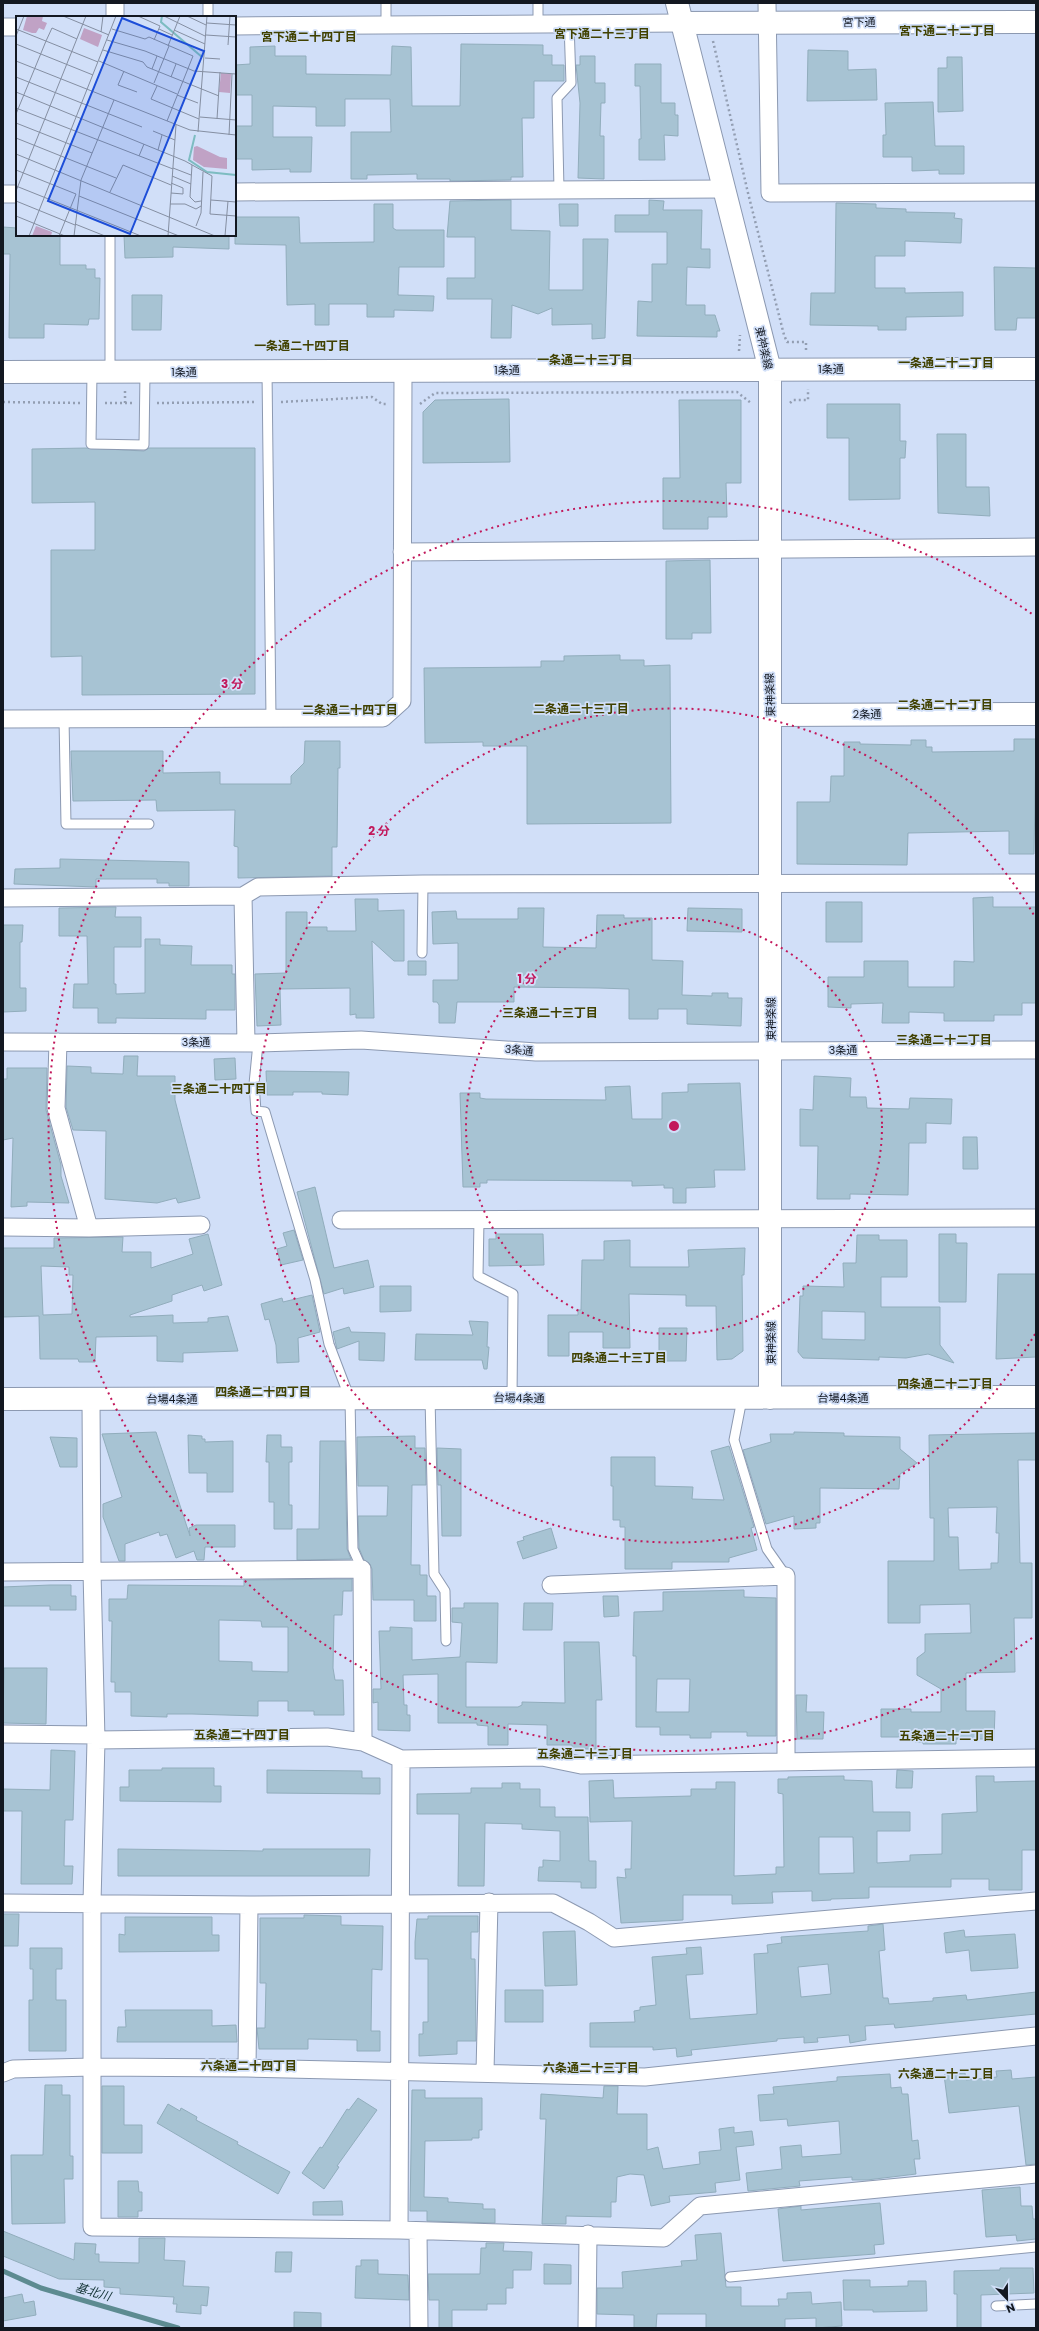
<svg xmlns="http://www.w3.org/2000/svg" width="1039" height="2331" viewBox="0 0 1039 2331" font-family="Poppins,'Noto Sans JP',sans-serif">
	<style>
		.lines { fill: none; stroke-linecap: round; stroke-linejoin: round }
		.stream { stroke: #5d8b91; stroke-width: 5 }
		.building { fill: #a7c3d3; stroke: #91adbc; fill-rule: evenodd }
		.lane-casing { stroke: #8c99b1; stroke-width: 11 }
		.street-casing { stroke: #8c99b1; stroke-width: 19 }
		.secondary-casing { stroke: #8c99b1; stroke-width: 24 }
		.path { stroke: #939eb2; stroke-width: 2.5; stroke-dasharray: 2 3; stroke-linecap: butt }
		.lane { stroke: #fff; stroke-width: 9 }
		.street { stroke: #fff; stroke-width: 17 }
		.secondary { stroke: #fff; stroke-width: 22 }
		.ring { fill: none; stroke: #c2185b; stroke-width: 2; stroke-dasharray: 2 4 }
		.labels { text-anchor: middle; stroke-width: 3.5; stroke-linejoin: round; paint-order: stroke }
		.street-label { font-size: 11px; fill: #131821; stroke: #d1dff8 }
		.neighbourhood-label { font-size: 12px; font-weight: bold; fill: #404100; stroke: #d1dff8 }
		.water-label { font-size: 12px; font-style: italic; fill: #133335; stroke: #d1dff8 }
		.inset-river { fill: none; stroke: #7dbcc1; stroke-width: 2 }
		.inset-road { fill: none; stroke: #858fa2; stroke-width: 1 }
		.view { fill: #1d4ed8; fill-opacity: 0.15; stroke: #1d4ed8; stroke-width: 2 }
		.inset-edge { fill: none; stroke: #131821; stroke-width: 2 }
		.centre { fill: #c2185b; stroke: #d1dff8; stroke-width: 2 }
		.ring-label { font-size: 12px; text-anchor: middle; font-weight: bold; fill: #c2185b; stroke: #d1dff8; stroke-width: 3.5; stroke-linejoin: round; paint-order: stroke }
	</style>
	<rect width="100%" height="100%" fill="#d1dff8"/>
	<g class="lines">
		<path class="stream" d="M3 2271 41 2288 178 2328"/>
	</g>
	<path class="building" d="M461 44 543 45V55H552V65H564V81H534V118H522L523 177H511V180L450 181V179H417V174L367 175V179H351V132H391L390 99H345V126H316V107L273 106V137H312L311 172H290V169L252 170V159H235V126H252V95H235V65L250 64V47L275 46V56H306V74L391 75 392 46 411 47 412 106H460Z
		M808 50 848 51V70L876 69 877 100 807 101Z
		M580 56H595V83H605V103H601L600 136H604V179L578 178 580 103 576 65H580Z
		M947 57H962L963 111 938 112V68H947Z
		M635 64H661V103H675V115H678V136L664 135 665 160H639V139H641L640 86H635Z
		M933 102 935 146H964V174H939V170L912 171V157H883V135H886L885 103Z
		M511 200V230L550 231 549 290H583V239H608L605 338 592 339V324L552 325V308L538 314 512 305 511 338H491L492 299H447V278H475V237H447L450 201Z
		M649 200 664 201 663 210H702L701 249H710V268L687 267 686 305H705V315H715L720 331H717V337L637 336 638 301 652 302V264H667V232H615V215H649Z
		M836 203 876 204V208L906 209V212L955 213 954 218 962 219 961 243 905 241V256H875V288H905V293L963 292V316L906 317V330H878V326L810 325 811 293H835Z
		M374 204H393V228L396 230H444V267H399L398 295 434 296 433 311 394 310V317H367V304H329V325H315V304L287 305 286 245 235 244V217H299L300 243 374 242Z
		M559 204H578V226H560Z
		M3 227 17 228V235H60V265H86V269H95V278H100L99 319H89L88 325 44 324V338H9L10 254H3Z
		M124 235H229V249L173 247V257L125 258Z
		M994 267 1036 268V318H1017L1016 330H995Z
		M132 295H162L161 330H132Z
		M509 399 510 462 423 463V412L435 400Z
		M679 400H741V483H726L727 517H708V529H663V478H680Z
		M827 404H900V441H906L905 458H900V499L849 500V438H827Z
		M937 434H966V487H989L990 516 938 513Z
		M87 448 144 451 149 448H255V694L82 695V656L51 657V550H95V502L32 503V449Z
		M710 560 711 633H692V639H666V561Z
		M620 655V660H644V666L670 665 671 823 527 824V746H483V742L425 743 424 668 541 667V661H564V656Z
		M1014 739H1036L1034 854H1009V831L908 833 907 865 797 864V802H830L831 776H844V742H860V744L911 745V740H926V747H932V752L1014 751Z
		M305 741H340V768H338L337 847H332V876L238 878V847L234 846 235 810 157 811 156 800 73 801 71 751H163V773L220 772V784H291V776L304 763Z
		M60 859 189 862V886H169V883H157V879H96V887L14 884 15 869 60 868Z
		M993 897V907H1036V1003H1022V1015H994V1021H944V1013L909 1012V1023H882L883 1003 851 1004V1008L828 1007V977H864V961H908V987H954V961L974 962 973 898Z
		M355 899H378V911L404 910V961H394L372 941 374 1018H356V1014L350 1015V988L280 989 281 1025 257 1026 255 974 286 973V912H307V927H327V931H356Z
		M826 902H862V942H826Z
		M116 907 115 917H141V947H114V984H116V994L145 993V939H160V945L192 946 191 965H232V974H235V1010H206V1019L116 1018V1023H98V1008H73L74 984H88L87 936H59V908Z
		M518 908H544L543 947 596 948 597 915H624V918H652V960L683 961 682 995 712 996V993H728V998H742L741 1026 687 1024V1009H658V1019H629V989L599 988 514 987V1002H457L455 1023H439V1005L437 1002H433V980H458V943L433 944 432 912 456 911 457 919H518Z
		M688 908 742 909V932L687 931Z
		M3 925H23L22 942H20V988H26V1011L3 1012Z
		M408 961H426V975H408Z
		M124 1056H138L137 1076H175V1100L200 1198 178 1203 176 1198 157 1203 105 1199 106 1131 73 1130 66 1107 67 1066 91 1067V1073L123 1074Z
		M235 1058 236 1079 215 1080 214 1059Z
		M7 1068H47L46 1110 61 1165V1176L69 1203 27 1202V1206L11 1207 13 1138 3 1140V1079H7Z
		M266 1071 349 1072 348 1095 322 1094V1092H293V1095H267Z
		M814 1076 851 1078 850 1097H866L867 1108 909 1109 910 1098 952 1099 951 1124 926 1123V1143H909L908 1195 850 1194V1199H817L818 1146H800V1109L813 1110Z
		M740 1083 745 1170H714L715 1187 686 1188V1203H673V1188H664V1185L632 1186V1181L487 1180V1183H480V1187H463L460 1093H480V1098L486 1099 606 1100 605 1087 630 1086 632 1119H662V1093L688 1092V1084Z
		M963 1137H977L978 1169H963Z
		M315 1187 334 1268 368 1260 374 1287 344 1294 343 1288 324 1294 297 1192Z
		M294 1230 303 1260 281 1265 277 1249 287 1246 283 1233Z
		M208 1234 222 1285 204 1291 202 1285 172 1295V1301L130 1315V1317L173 1315V1323L208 1322V1318L228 1316 238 1351 183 1353V1362L157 1361V1336L96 1337 95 1362H79L78 1359H40L39 1316 3 1317V1248H54V1238L123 1237 122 1252H151V1268L193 1254 189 1239ZM41 1266 69 1267V1275H73L72 1314 43 1315Z
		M496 1234H543L544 1265 489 1266V1239H496Z
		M939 1234H956V1243H967L966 1302H939Z
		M857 1235H879V1240H907V1277H881V1307H940V1345L954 1363 928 1354 906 1358 879 1357V1360L803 1358 798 1352 800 1296H803V1286L844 1287 843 1263H856ZM822 1311 865 1312V1340L822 1339Z
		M630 1240V1267H689L688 1250 745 1248 744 1275H742L743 1351 732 1359 717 1360 716 1306H686V1295L629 1294 630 1348H603V1332H569V1356H548V1315H578V1310H581L582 1260H604V1241Z
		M998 1274H1036V1357L996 1359Z
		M380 1286H411V1311L380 1312Z
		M312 1295 320 1332 298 1338 299 1362 277 1363 276 1345 269 1319 265 1320 261 1304 282 1298 283 1302Z
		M469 1321 488 1322 487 1347H489L487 1369H484L482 1360H415L416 1334 473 1335Z
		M349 1327 351 1332 385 1333 384 1361 359 1360V1341L337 1349 333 1332Z
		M659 1328H687L686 1361H659Z
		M156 1432 190 1536 189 1528 196 1525H235V1547H205L204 1560H197L194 1551 176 1558 167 1534 160 1536 159 1532 125 1544V1561H119L103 1517V1504L122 1497 102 1434Z
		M794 1432 844 1433V1436L900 1437V1449L917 1463 900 1474 899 1489 820 1488V1523H816V1528L794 1529V1516L766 1524 743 1450 771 1442 770 1434H794Z
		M1036 1433V1460H1018L1020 1563H1032V1618H1014L1015 1672 966 1673V1711H995L994 1739H956V1744H923V1742H915V1737H881V1709H911V1712H941V1689L917 1675V1658L925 1652V1634L971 1633 970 1604 920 1605V1623H888V1561H934V1518H930L929 1435ZM997 1507 996 1533H999L998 1563H991V1569L959 1570 958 1537H949L948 1508Z
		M188 1435 202 1436V1439H205V1442L233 1441V1492H207V1473H189Z
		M267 1435H281V1447H292V1462H289V1505H292V1529H274V1502H269V1462H266Z
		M415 1436V1448H425L426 1485H412L411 1565H420V1575H427V1596H436V1621H414V1600H373L372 1569 370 1564 364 1560 359 1548 358 1516H387L388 1486H358L357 1437Z
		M50 1437 77 1438V1467H60Z
		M320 1441H345L347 1549 351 1559 297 1560V1529H319Z
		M729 1446 754 1527 751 1528 757 1550 729 1558V1562H672V1569H625V1527H620V1520H613V1486H611V1457H655V1486L693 1487 692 1499 724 1500 711 1451Z
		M437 1448 461 1449V1536H442L441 1485H438Z
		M551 1528 557 1548 523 1559 517 1542 524 1540 523 1537Z
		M352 1579V1591H343L342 1615H334L333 1668 335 1680H343L344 1715H314V1711H288V1701H258V1716L192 1714H167V1717L131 1716V1692H115V1682H111L112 1621H109V1599H127L128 1585 244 1586V1580ZM219 1620 261 1621 262 1627H288V1672L252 1671V1662L219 1661Z
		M50 1585H71V1596H76V1610H50V1606H3V1587Z
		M744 1590V1597L776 1598V1736H747V1732H711V1738H690V1735H660V1727H636V1656H633L634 1612 663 1611V1592ZM657 1679H690L689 1712H656Z
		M603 1596H618L619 1616 604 1617Z
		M464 1603H498L497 1663 466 1662V1707H518L522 1705V1702L565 1703 564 1642H599L602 1700H596V1749H572V1745H547V1725L508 1724V1745H488V1726L477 1725V1723H438V1674L403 1675 404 1705H407V1715H410V1731L378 1730V1702L373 1703V1689H381L379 1631H390V1627L412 1628V1660L460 1657 462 1623 452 1622V1608H464Z
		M524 1603H553L552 1630H523Z
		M4 1668H47L46 1724 3 1723Z
		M796 1695H807L806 1712H824L823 1739H797Z
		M51 1750 75 1751 73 1820H65L64 1866H73L72 1884H21L22 1811H3V1789L50 1790Z
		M162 1768H214V1786H221V1802L120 1801V1787H129V1770H162Z
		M267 1770 362 1771V1778H380V1794L267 1793Z
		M897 1770 913 1771 912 1788H896Z
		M844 1776V1780L872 1781 873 1812H910V1831H877V1863L910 1861V1855L942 1854V1814L977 1812 976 1776H994V1782L1036 1781V1850H1022V1890H989V1879H951V1887H869V1898L831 1899V1900L812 1901V1891L772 1892 773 1903 732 1904V1895H683V1920L621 1923 617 1877 626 1878 625 1869H631L632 1821 590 1822 589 1781 613 1780 614 1798 691 1796V1789H716V1782H735L734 1876 776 1874V1867H784L783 1794 778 1793V1779H788V1777ZM819 1837H853L854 1873 819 1874Z
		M502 1783H520V1789H540V1807H555V1817H588L589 1861H596V1888H581V1882L538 1881 539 1867H543V1860L560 1861V1831L522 1829V1824L485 1823 484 1886H458L459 1814H417V1794L471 1793V1788H502Z
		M118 1849 263 1851V1849H370L369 1876H118Z
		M3 1914H19L18 1946H3Z
		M304 1915 341 1916V1925L383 1926 382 1970 372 1969 371 2031H380V2051H357V2040L308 2039V2049H259L257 2028H265L266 1983H260V1918H304Z
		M428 1916H478V1932H471V1959H475L476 2041H457V2054L419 2056V2034H423V2022H428V1959H415V1942L417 1919H428Z
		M125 1917H212V1935H219V1951L119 1952V1934L125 1935Z
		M883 1924 885 1950 879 1951 883 1998H888L889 2004 933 2001V1998L966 1995 967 2000 1036 1992V2014L895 2028 894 2024 865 2026 866 2040 850 2043 849 2035 817 2038 818 2042 804 2043V2037L777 2039V2041L691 2050 692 2055 677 2057 676 2048 653 2050V2047H590V2023L635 2022 634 2011 640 2010V2007L656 2005 652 1957 687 1954 686 1948 701 1947 703 1974 686 1975 690 2019 757 2014 754 1954 768 1953 767 1945 782 1943 781 1937 868 1931V1926ZM828 1964 831 1994 801 1997 798 1967Z
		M964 1930 965 1937 1015 1934 1018 1968 971 1971 969 1950 946 1953 944 1933Z
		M575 1931 577 1985 545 1986 543 1932Z
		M30 1948H62V1969H56V2000H66V2051H29V2000H33V1969H30Z
		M505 1990H543V2022H505Z
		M125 2010H212V2026L236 2025 237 2042H117L118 2027H126Z
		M1011 2070 1012 2079 1036 2077V2164L1026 2165 1019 2106 949 2113 944 2075 965 2073 966 2080 997 2077 996 2071Z
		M890 2074 891 2088 901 2087 902 2094H908L912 2141 918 2140 920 2159H914L916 2174 867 2180H852V2177L799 2181 800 2186 748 2191 746 2173 782 2169 780 2147 801 2145 802 2157 841 2154 839 2121 788 2126 787 2119 760 2121 758 2095 774 2094 773 2087 837 2081V2077Z
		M45 2085H62V2095H70V2156H73V2179H64L65 2223 12 2224 11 2155H43Z
		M102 2086H124V2125H142V2153H102Z
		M604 2086H618L617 2114H647V2150L658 2147 663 2169 700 2164 699 2152 721 2150 719 2129 734 2127V2133L752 2131 754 2145 736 2147 740 2180 715 2183 716 2192 669 2196 670 2202 651 2206 644 2175 630 2174 617 2177 616 2202H611V2217L566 2216V2224H542L546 2119H540L541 2094 603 2098Z
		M412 2090H425V2098H482V2130H479V2138H472V2140L425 2141 424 2197 448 2198V2202L483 2204V2209H495V2223L427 2221V2211H410Z
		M358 2098 377 2110 337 2166 339 2167 324 2189 302 2173 320 2147 322 2148 347 2109 349 2110Z
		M168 2104 180 2111 181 2108 197 2117 196 2120 238 2142 237 2144 290 2172 278 2194 157 2123Z
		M118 2181H138L139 2192H142V2211H138V2217H118Z
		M1020 2187 1021 2206H1032L1033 2219H1036V2239L1017 2241 1016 2235 986 2237 982 2190Z
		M342 2201 343 2215H313V2202Z
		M880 2203 884 2244 874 2245 875 2254 783 2261 778 2209 801 2206V2210Z
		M3 2231 74 2260 75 2243 96 2244 95 2254H99V2262H102L139 2263V2238H165L164 2260 185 2261 183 2286 209 2287 207 2306 201 2305V2314L176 2312 177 2304H173L174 2297 120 2294V2288L104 2287V2280L59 2279 3 2256Z
		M721 2233 726 2287H741V2306H779L778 2299H787V2293L811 2292 812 2304 841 2302 842 2326 816 2328V2318L785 2319V2328H706V2314H657L656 2328H634V2315L597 2314V2288H623L622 2272 682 2266 681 2261 697 2260 695 2235Z
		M486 2243H504L503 2251 532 2252 531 2270H513V2288H506V2304H487V2310H452V2328H439V2300H429L428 2274H480L481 2248H486Z
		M276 2252H292L291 2272H275Z
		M361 2260H378V2274L408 2275 409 2300 355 2298 356 2266H361Z
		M544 2264 571 2265V2284H544Z
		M1000 2268H1033L1034 2293 981 2295V2328H957V2294H954V2271L1000 2270Z
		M843 2280H870V2287L908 2286V2281H926L927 2311 873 2312V2310H844Z
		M22 2294 24 2303 34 2301 36 2315 3 2321V2298Z
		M294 2312 321 2313V2328H294Z"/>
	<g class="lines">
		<g class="lane-casing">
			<path id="lane" d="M208 3V17
				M538 3V23
				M386 25V3
				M559 190 557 98 571 83 569 23
				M110 235V372
				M267 371 271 719
				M92 372 91 444 144 445 145 372
				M64 718 66 824H149
				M422 953 423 884
				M258 1043 254 1084 256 1111 265 1112 315 1280 329 1344 350 1399 353 1549 362 1569
				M479 1220 478 1276 513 1294 512 1398
				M430 1397 434 1574 445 1591 446 1641
				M742 1399 734 1440 767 1549 786 1576
				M730 2277 1036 2247
				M996 2306 1036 2304"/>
		</g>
		<g class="street-casing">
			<path id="street" d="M115 3V17
				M767 3 770 193 1036 192
				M235 26 682 23
				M3 27H17
				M235 192 724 189
				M3 194H17
				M402 552 1036 547
				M3 719 383 718 402 701 403 371
				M243 896 246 1043
				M3 898 243 896 258 887 423 884 1036 883
				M3 1042 258 1043 361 1040 536 1052 1036 1050
				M58 1042 56 1108 89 1228
				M341 1220 1036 1218
				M3 1227 89 1228 201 1225
				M91 1399 92 1571 96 1740 92 1903V2227L399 2230 664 2238 700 2206 1036 2174
				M3 1572 362 1569 363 1742
				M551 1585 786 1576V1762
				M3 1734 95 1735
				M96 1740 327 1737 363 1742 401 1759 542 1757 581 1765 1036 1758
				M3 1903 249 1905 553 1903 589 1922 614 1938 1036 1901
				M247 2068 249 1905
				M485 2072 489 1902
				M3 2073 13 2069 92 2067 247 2068 645 2077 1036 2036
				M399 2230 401 1759
				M418 2231 419 2328
				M587 2328 588 2234"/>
		</g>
		<g class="secondary-casing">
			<path id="secondary" d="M677 3 770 370V1398
				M682 23 1036 22
				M3 372 1036 369
				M771 715 1036 714
				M3 1399 1036 1397"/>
		</g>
		<path class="path" d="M713 41 748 193 784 335 787 342H806V350
			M739 351 740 335
			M3 402 80 403
			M281 402 372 397 382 404H387
			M105 403H132
			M125 403V390
			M157 403 256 402
			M790 403 793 400H808V389
			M420 404 435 393 737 392 751 403"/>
		<use href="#lane" class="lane"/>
		<use href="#street" class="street"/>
		<use href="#secondary" class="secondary"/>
	</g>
	<g class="ring">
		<circle cx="674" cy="1126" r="208"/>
		<path d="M1035 1334A417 417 0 1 1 1035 917"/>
		<path d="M1032 1638A625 625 0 1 1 1032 614"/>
	</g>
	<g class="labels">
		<g class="street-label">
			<text x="859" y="26">宮下通</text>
			<text transform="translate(764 348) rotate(77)" y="4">東神楽線</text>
			<text x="831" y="373">1条通</text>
			<text x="507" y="374">1条通</text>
			<text x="184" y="376">1条通</text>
			<text transform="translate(770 695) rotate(-92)" y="4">東神楽線</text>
			<text x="867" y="718">2条通</text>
			<text transform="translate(771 1019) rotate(-90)" y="4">東神楽線</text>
			<text x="196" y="1046">3条通</text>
			<text transform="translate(519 1050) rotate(5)" y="4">3条通</text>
			<text x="843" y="1054">3条通</text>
			<text transform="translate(771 1343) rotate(-90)" y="4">東神楽線</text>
			<text transform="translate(519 1398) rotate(1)" y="4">台場4条通</text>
			<text x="843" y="1402">台場4条通</text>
			<text x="172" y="1403">台場4条通</text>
		</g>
		<g class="neighbourhood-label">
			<text x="947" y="35">宮下通二十二丁目</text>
			<text x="602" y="38">宮下通二十三丁目</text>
			<text x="309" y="41">宮下通二十四丁目</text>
			<text x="302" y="350">一条通二十四丁目</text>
			<text x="585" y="364">一条通二十三丁目</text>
			<text x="946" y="367">一条通二十二丁目</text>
			<text x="945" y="709">二条通二十二丁目</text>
			<text x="581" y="713">二条通二十三丁目</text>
			<text x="350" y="714">二条通二十四丁目</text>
			<text x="550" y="1017">三条通二十三丁目</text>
			<text x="944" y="1044">三条通二十二丁目</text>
			<text x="219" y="1093">三条通二十四丁目</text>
			<text x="619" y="1362">四条通二十三丁目</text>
			<text x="945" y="1388">四条通二十二丁目</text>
			<text x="263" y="1396">四条通二十四丁目</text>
			<text x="242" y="1739">五条通二十四丁目</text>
			<text x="947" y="1740">五条通二十二丁目</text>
			<text x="585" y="1758">五条通二十三丁目</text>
			<text x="249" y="2070">六条通二十四丁目</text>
			<text x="591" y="2072">六条通二十三丁目</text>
			<text x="946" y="2078">六条通二十二丁目</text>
		</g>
		<g class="water-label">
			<text transform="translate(93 2292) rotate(16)" y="4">基北川</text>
		</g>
	</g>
	<g transform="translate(16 16)">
		<rect width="220" height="220" fill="#d1dff8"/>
		<path d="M11 0H27L26 5 31 7 28 14 23 12 20 17H16L7 14ZM68 12 86 19 82 31 64 23ZM205 57 215 58 214 77 203 76ZM181 130 204 141 211 142V153L188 151 177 144 178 131ZM20 210 36 216 35 220H16Z" fill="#c0a2c5"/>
		<path class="inset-river" d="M146 0 145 6 186 41M179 119 173 144 191 156 220 159"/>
		<path class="inset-road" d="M47 0 93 19M122 0 144 10 138 24M148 0 189 20M171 0 190 9M191 7 220 9M0 13 82 46M96 13 129 23 133 21 177 40 151 105M143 13 156 19M158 14 189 28M85 16 87 0M190 19 220 21M0 20 8 0M91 24 129 35 178 55 220 58M30 25 36 12 61 23M0 28 77 59M212 29 214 0M152 30 164 0M87 34 127 46 131 51 203 80M189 42 204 43M0 45 174 114 220 119M83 45 161 78M136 53 141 40M108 55 102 69 121 76M0 61 126 111M155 61 160 48M138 67 153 30M141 70 135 83 183 103M0 76 169 145 196 160 194 198 220 200M161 79 182 87M0 92 157 153M0 98 30 25M184 101 220 104M201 103 204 56M0 107 76 137M137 115 159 124M182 116 191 0M213 119 216 58M0 122 100 162M142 134 146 119M0 138 199 220M123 140 128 128M176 149 174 181 179 186 185 185M157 152 175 159M0 154 60 178 43 220M156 160 175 168M0 170 125 220M0 175 70 0M94 176 107 149 155 169M155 177 167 178V172L155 167M63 180 163 220M195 184 220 186M0 185 59 209M154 188H169L180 193 185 190M0 200 49 220M59 208 89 220M180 210 185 197 187 156M13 220 100 0M58 220 65 164 98 84M152 220 160 109M209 220 212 185"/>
		<path class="view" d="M106 2 188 35 114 218 32 185Z"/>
		<rect width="220" height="220" class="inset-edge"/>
	</g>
	<circle cx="674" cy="1126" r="6" class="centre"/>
	<g class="ring-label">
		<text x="232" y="688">3 分</text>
		<text x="379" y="835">2 分</text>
		<text x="527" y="983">1 分</text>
	</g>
	<rect width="1039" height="2331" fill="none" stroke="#131821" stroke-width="8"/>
	<g transform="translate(1007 2299) rotate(158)" stroke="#d1dff8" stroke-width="3" paint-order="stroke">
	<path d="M0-3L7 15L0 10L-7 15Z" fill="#131821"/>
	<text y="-6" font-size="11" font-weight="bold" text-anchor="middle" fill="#131821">N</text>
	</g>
</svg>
